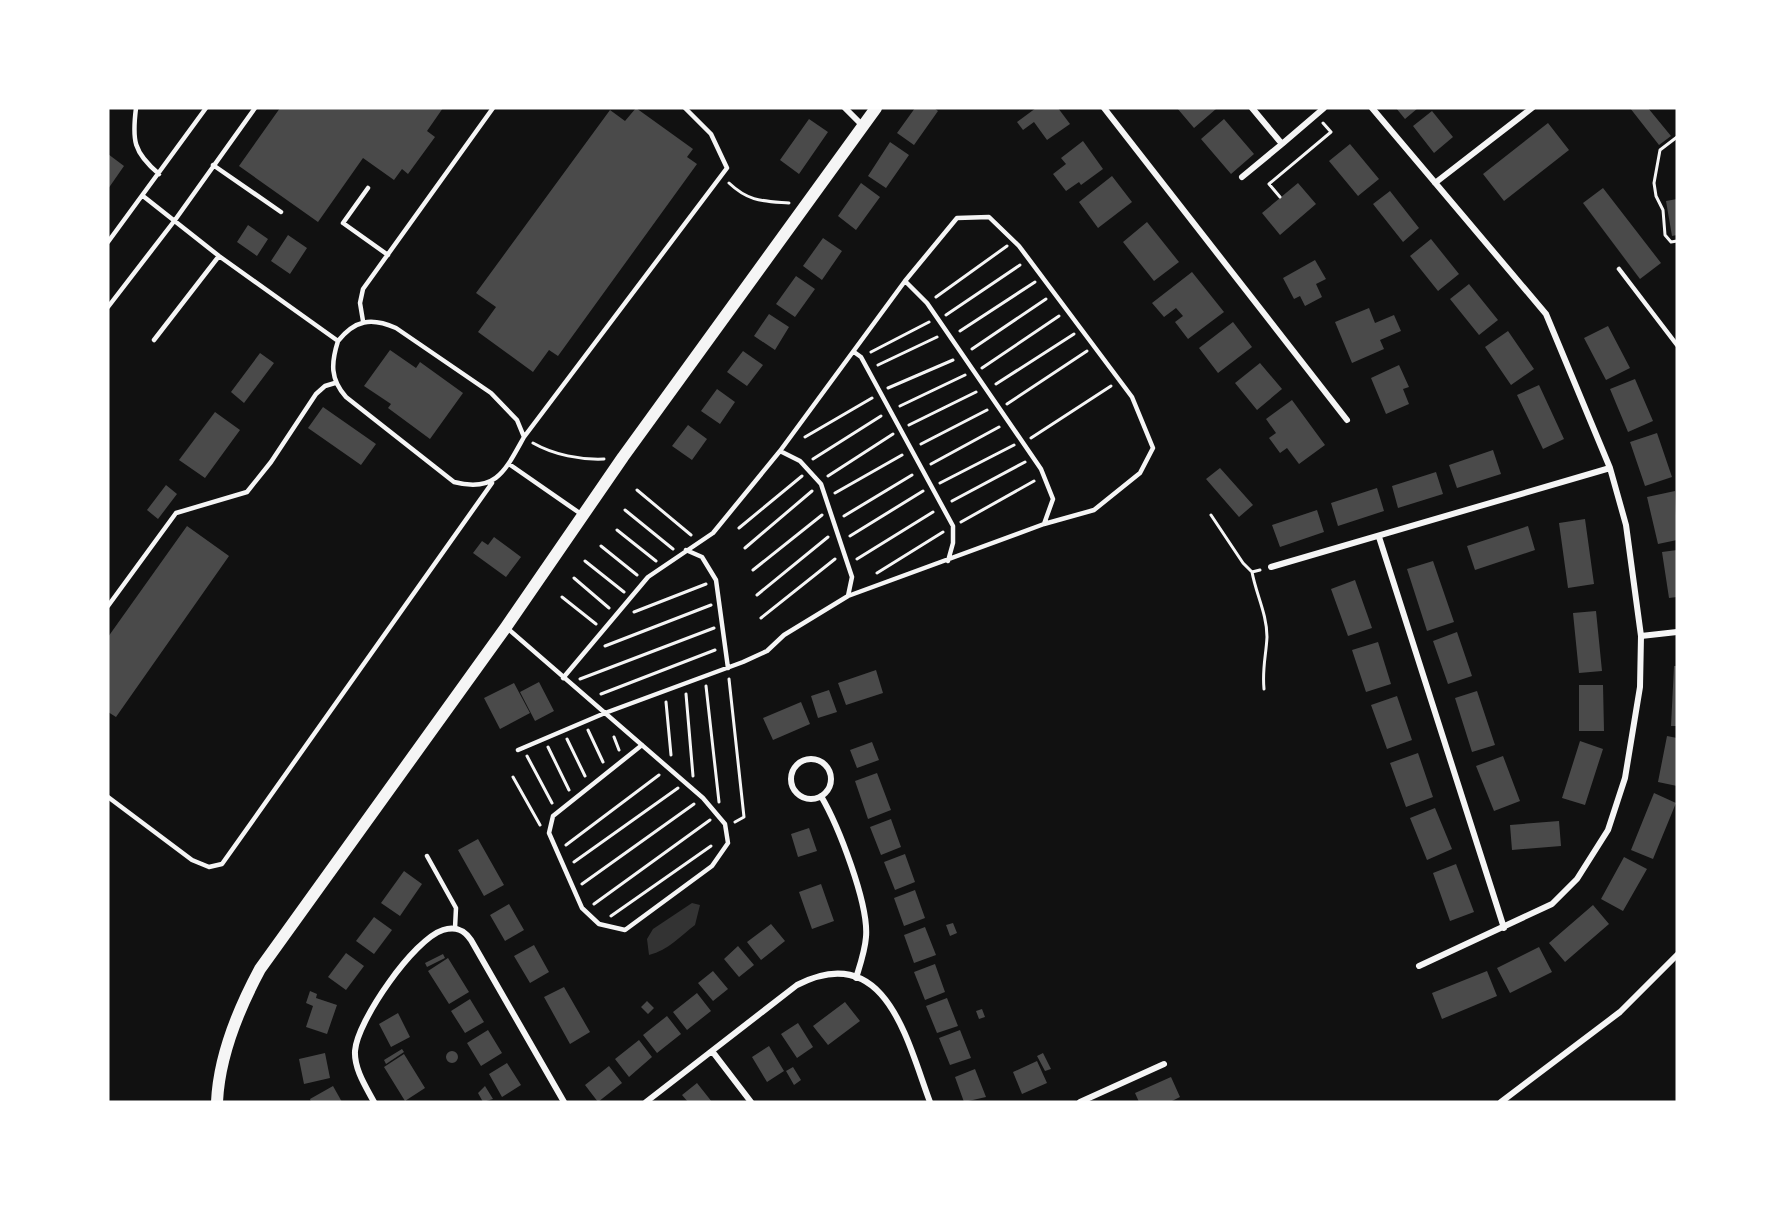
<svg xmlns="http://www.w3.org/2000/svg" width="1785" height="1210" viewBox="0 0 1785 1210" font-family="Signika,sans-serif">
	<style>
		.water { fill: #333 }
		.building { fill: #4a4a4a }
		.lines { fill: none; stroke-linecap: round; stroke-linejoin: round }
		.path { stroke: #f5f5f5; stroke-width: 3 }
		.service { stroke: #f5f5f5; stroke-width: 4.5 }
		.minor { stroke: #f5f5f5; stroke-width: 6 }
		.secondary { stroke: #f5f5f5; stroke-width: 12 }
	</style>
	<rect width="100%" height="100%" fill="#111"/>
	<path class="water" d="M692 903 700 905 695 925C680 936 669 950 649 955L647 939 653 929Z"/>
	<path class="building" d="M280 108H443L427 131 435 137 408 174 402 169 394 180 363 158 318 222 239 166Z
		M636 108 693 149 687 157 697 164 558 356 549 350 533 372 478 332 496 307 476 293 610 110 625 121Z
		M915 108H934L938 111 914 145 897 133Z
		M1036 108H1058L1070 124 1047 140 1034 122 1023 130 1017 122Z
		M1177 108H1215L1216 109 1194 128Z
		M1396 108H1418L1405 119Z
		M1630 108H1648L1671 136 1659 145Z
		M1432 111 1453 137 1434 153 1413 126Z
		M809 119 828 132 799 174 780 160Z
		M1224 119 1254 154 1231 174 1201 139Z
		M1548 123 1569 150 1504 201 1483 174Z
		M1083 141 1103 169 1081 185 1079 182 1066 191 1053 174 1066 164 1061 158Z
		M890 142 909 155 886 188 868 176Z
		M1350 144 1379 179 1358 196 1329 161Z
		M108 154 124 166 108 189Z
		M1112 176 1132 202 1098 228 1079 202Z
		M861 183 880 197 856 230 838 216Z
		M1298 183 1316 204 1280 235 1262 213Z
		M1603 188 1661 263 1640 279 1583 203Z
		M1390 191 1419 228 1403 242 1373 204Z
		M1677 199V235L1672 236 1666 201Z
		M1147 222 1179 262 1154 281 1123 242Z
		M248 225 268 239 257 256 237 242Z
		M288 235 307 248 290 274 271 261Z
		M823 238 842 251 822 280 803 266Z
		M1431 239 1459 274 1438 291 1410 256Z
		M1315 260 1326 279 1316 284 1322 297 1305 306 1300 296 1294 299 1283 278Z
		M1192 272 1224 312 1188 339 1175 322 1183 316 1176 308 1164 317 1152 303Z
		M796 276 815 289 795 317 776 304Z
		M1469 284 1498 320 1479 335 1450 299Z
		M1369 308 1375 323 1394 315 1401 331 1380 340 1384 349 1352 363 1335 322Z
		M769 314 789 327 775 350 754 336Z
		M1233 322 1252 347 1218 373 1199 348Z
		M1608 326 1630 368 1606 380 1584 338Z
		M1508 331 1534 369 1511 385 1485 347Z
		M390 350 416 368 420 362 463 393 430 439 388 408 391 404 364 386Z
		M743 351 763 365 747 386 727 372Z
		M260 353 274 363 244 403 231 392Z
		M1260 363 1282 389 1257 410 1235 383Z
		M1399 365 1409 387 1403 389 1409 404 1386 414 1371 378Z
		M1635 379 1653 421 1628 432 1610 389Z
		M1539 385 1564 439 1543 449 1517 395Z
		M717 389 735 402 720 424 701 411Z
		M1292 400 1325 445 1299 464 1287 448 1280 453 1269 438 1276 433 1266 419Z
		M323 407 376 444 361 465 308 428Z
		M215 412 240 430 205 478 179 460Z
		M688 425 707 439 692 460 672 446Z
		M1657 433 1672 477 1645 486 1630 442Z
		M1493 450 1501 474 1457 488 1449 465Z
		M1220 468 1253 505 1239 517 1206 479Z
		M1436 472 1443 494 1398 508 1392 486Z
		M166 485 177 494 158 519 147 510Z
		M1377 488 1384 511 1338 526 1331 503Z
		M1675 491 1677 540 1658 544 1647 497Z
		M1317 510 1324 532 1280 547 1272 525Z
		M1585 519 1594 584 1568 588 1559 523Z
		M187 526 229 556 116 717 108 712V637Z
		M1528 526 1535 550 1475 570 1467 546Z
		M494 537 521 557 506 577 473 553 482 541 488 545Z
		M1677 550V597L1669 598 1662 552Z
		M1433 561 1454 622 1427 631 1407 569Z
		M1355 580 1372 628 1348 636 1331 589Z
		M1596 611 1602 671 1579 673 1573 613Z
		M1457 632 1472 676 1448 684 1433 641Z
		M1378 642 1391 684 1366 692 1352 650Z
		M1674 666H1677V726H1671Z
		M876 670 883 693 846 705 838 683Z
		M539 682 554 711 535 721 520 692Z
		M514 683 530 713 500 729 484 698Z
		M1579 685H1603L1604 731H1579Z
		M829 690 837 712 818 718 811 696Z
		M1477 691 1495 745 1472 752 1455 698Z
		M1397 696 1412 740 1387 749 1371 705Z
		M801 702 810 724 773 740 763 718Z
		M1667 736 1677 738V786L1658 782Z
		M1580 741 1603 749 1585 805 1562 798Z
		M872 742 879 760 857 768 850 750Z
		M1418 753 1433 797 1406 807 1390 763Z
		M1503 756 1520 801 1494 811 1476 766Z
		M877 773 891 810 868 819 855 781Z
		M1654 793 1676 803 1653 859 1631 850Z
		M1435 808 1452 849 1427 860 1410 818Z
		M891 819 901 847 881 855 870 827Z
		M1559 821 1561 846 1512 850 1510 825Z
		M809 828 817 851 798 857 791 834Z
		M478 839 504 885 484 896 458 850Z
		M905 854 915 882 895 890 884 862Z
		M1624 857 1647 869 1623 911 1601 899Z
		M1456 864 1474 912 1450 921 1433 873Z
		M404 871 422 884 400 916 381 903Z
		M821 884 834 921 812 929 799 892Z
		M915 890 925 918 904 926 894 898Z
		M509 904 524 930 505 941 490 915Z
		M1593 905 1609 924 1565 962 1549 943Z
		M374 917 392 930 374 954 356 941Z
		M953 923 957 933 950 936 946 925Z
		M771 924 785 941 761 960 747 942Z
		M925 927 936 955 914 963 904 935Z
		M534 945 549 972 530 983 514 956Z
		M738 946 754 965 739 977 724 959Z
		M1539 947 1552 972 1510 993 1497 968Z
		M346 953 364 966 346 990 328 977Z
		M443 954 445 958 427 967 425 963Z
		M448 958 469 992 449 1004 428 971Z
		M935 964 945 992 925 1000 914 972Z
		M713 971 728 989 713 1001 698 983Z
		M1487 971 1497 996 1442 1019 1432 993Z
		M564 987 590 1032 570 1044 544 997Z
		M310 991 317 994 316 998 337 1005 327 1034 306 1027 313 1006 306 1003Z
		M697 993 711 1011 687 1030 673 1012Z
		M947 998 958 1026 937 1033 926 1006Z
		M470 999 484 1022 465 1033 451 1011Z
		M647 1001 654 1008 648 1014 641 1007Z
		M845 1002 860 1021 828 1045 813 1026Z
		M982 1009 985 1017 979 1019 976 1011Z
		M398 1013 410 1037 391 1047 379 1024Z
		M667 1016 681 1034 657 1053 643 1035Z
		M798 1023 813 1047 797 1058 781 1034Z
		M488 1030 502 1053 481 1066 467 1043Z
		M960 1030 971 1058 950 1065 939 1038Z
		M639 1040 652 1057 629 1077 615 1059Z
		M769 1046 784 1071 767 1082 752 1057Z
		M402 1049 404 1052 386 1064 384 1060Z
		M446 1057a6 6 0 1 1 12 0a6 6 0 1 1-12 0Z
		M325 1053 330 1078 304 1084 299 1059Z
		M1043 1053 1051 1069 1045 1071 1037 1056Z
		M404 1054 425 1088 405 1101 384 1067Z
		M1037 1061 1047 1083 1022 1094 1013 1072Z
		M507 1063 521 1085 502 1097 489 1074Z
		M609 1066 622 1083 598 1102 585 1085Z
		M793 1067 801 1080 794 1085 786 1071Z
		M975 1069 986 1097 964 1102 955 1077Z
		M1171 1077 1180 1097 1170 1102H1139L1135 1093Z
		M697 1083 712 1102H688L682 1095Z
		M333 1086 342 1102H311L310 1099Z
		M485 1086 493 1099 483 1102 478 1093Z"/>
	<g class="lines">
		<path class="path" d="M1677 137 1660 150 1654 183 1656 196 1663 210 1665 235 1671 242 1677 241
			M729 183C749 202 763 201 789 203
			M1280 197 1269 184 1331 132 1323 123
			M936 297 1007 246
			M946 315 1020 265
			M960 331 1035 282
			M972 349 1046 299
			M871 352 929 322
			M878 365 937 337
			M982 368 1059 316
			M996 384 1074 334
			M888 388 953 360
			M1007 404 1087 351
			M900 406 965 375
			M909 425 976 392
			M805 437 872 398
			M1031 438 1111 386
			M533 443C554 455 581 460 604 459
			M921 444 987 410
			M813 459 881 416
			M931 464 999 427
			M828 476 893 434
			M940 483 1014 445
			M637 490 691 535
			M835 493 902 455
			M952 501 1025 462
			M625 510 673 549
			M1211 515 1243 563 1252 572 1260 570
			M844 516 912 475
			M961 522 1034 481
			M739 528 802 476
			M617 530 656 561
			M850 536 923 491
			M601 546 637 575
			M745 548 812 491
			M857 559 933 512
			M585 561 624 592
			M753 570 822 515
			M1252 572C1256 594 1267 614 1267 637 1266 656 1262 669 1264 689
			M877 573 943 532
			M574 578 609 608
			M757 595 828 537
			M562 597 596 624
			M634 612 706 584
			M761 618 835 559
			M605 646 711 605
			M580 679 714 628
			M729 679 744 817 735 822
			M706 686 719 802
			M601 694 715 650
			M686 694 693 776
			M666 702 671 755
			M588 730 603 762
			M614 737 619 750
			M567 739 585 776
			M548 747 569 790
			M527 756 552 803
			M513 777 540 825
			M566 845 659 775
			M574 862 678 788
			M582 884 694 804
			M594 904 710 820
			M611 916 711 846"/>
		<path class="service" d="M136 108C132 140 133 152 159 174
			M213 165 281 212
			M368 188 343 223 388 255
			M143 196 219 256 338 341C331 363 330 379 346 397L454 482C496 493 505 471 524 437L727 168 711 134 685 108
			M108 242 206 108
			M1619 269 1677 345
			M905 281 957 218 989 217 1019 246 1132 397 1153 448 1140 473 1094 510 1044 524
			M108 307 175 220 255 108
			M363 321 360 303 363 289 493 108
			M154 340 219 256
			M338 341C355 320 371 317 396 328L491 393 517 420 524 437
			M854 352 861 357 953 526V543L948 561
			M780 451 905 281 927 303 1041 469 1053 499 1044 524 848 596
			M509 464 581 514
			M686 550 702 557 716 580 728 668
			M108 606 176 513 247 492 271 462 316 394 325 386 335 383
			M507 628 703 798 725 824 728 843 712 866 625 930 599 924 582 908 549 833 553 816 642 745
			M518 750 605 713 743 662 767 651 784 635 848 596 852 577 821 484 800 461 780 451 713 533 648 577 563 678
			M108 797 192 860 209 867 222 864 492 483
			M427 856 456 908 455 928"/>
		<path class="minor" d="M845 108 863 126
			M1104 108 1347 420
			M1252 108 1282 144 1324 108
			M1372 108 1546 314 1610 468 1626 525 1641 636 1640 687 1625 778 1608 830 1577 879 1552 904 1419 966
			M1242 177 1282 144
			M1435 183 1532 108
			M1379 537 1504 928
			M1271 567 1610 468
			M1641 636 1677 632
			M791 779a20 20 0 1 1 40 0a20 20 0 1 1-40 0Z
			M821 796C838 825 869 904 866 937 865 951 860 965 856 978
			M712 1051 751 1102
			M374 1102C366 1087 354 1069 355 1051 357 1021 414 939 443 930 456 926 464 930 471 940L564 1102
			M646 1102 797 985C886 939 907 1041 930 1102
			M1080 1102 1164 1064
			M1501 1102 1620 1012 1677 955"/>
		<path class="secondary" d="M217 1102C219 1056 238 1010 260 969L506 627 623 457 876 108"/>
	</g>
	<rect width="1785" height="1210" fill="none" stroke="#ffffff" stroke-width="219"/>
</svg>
